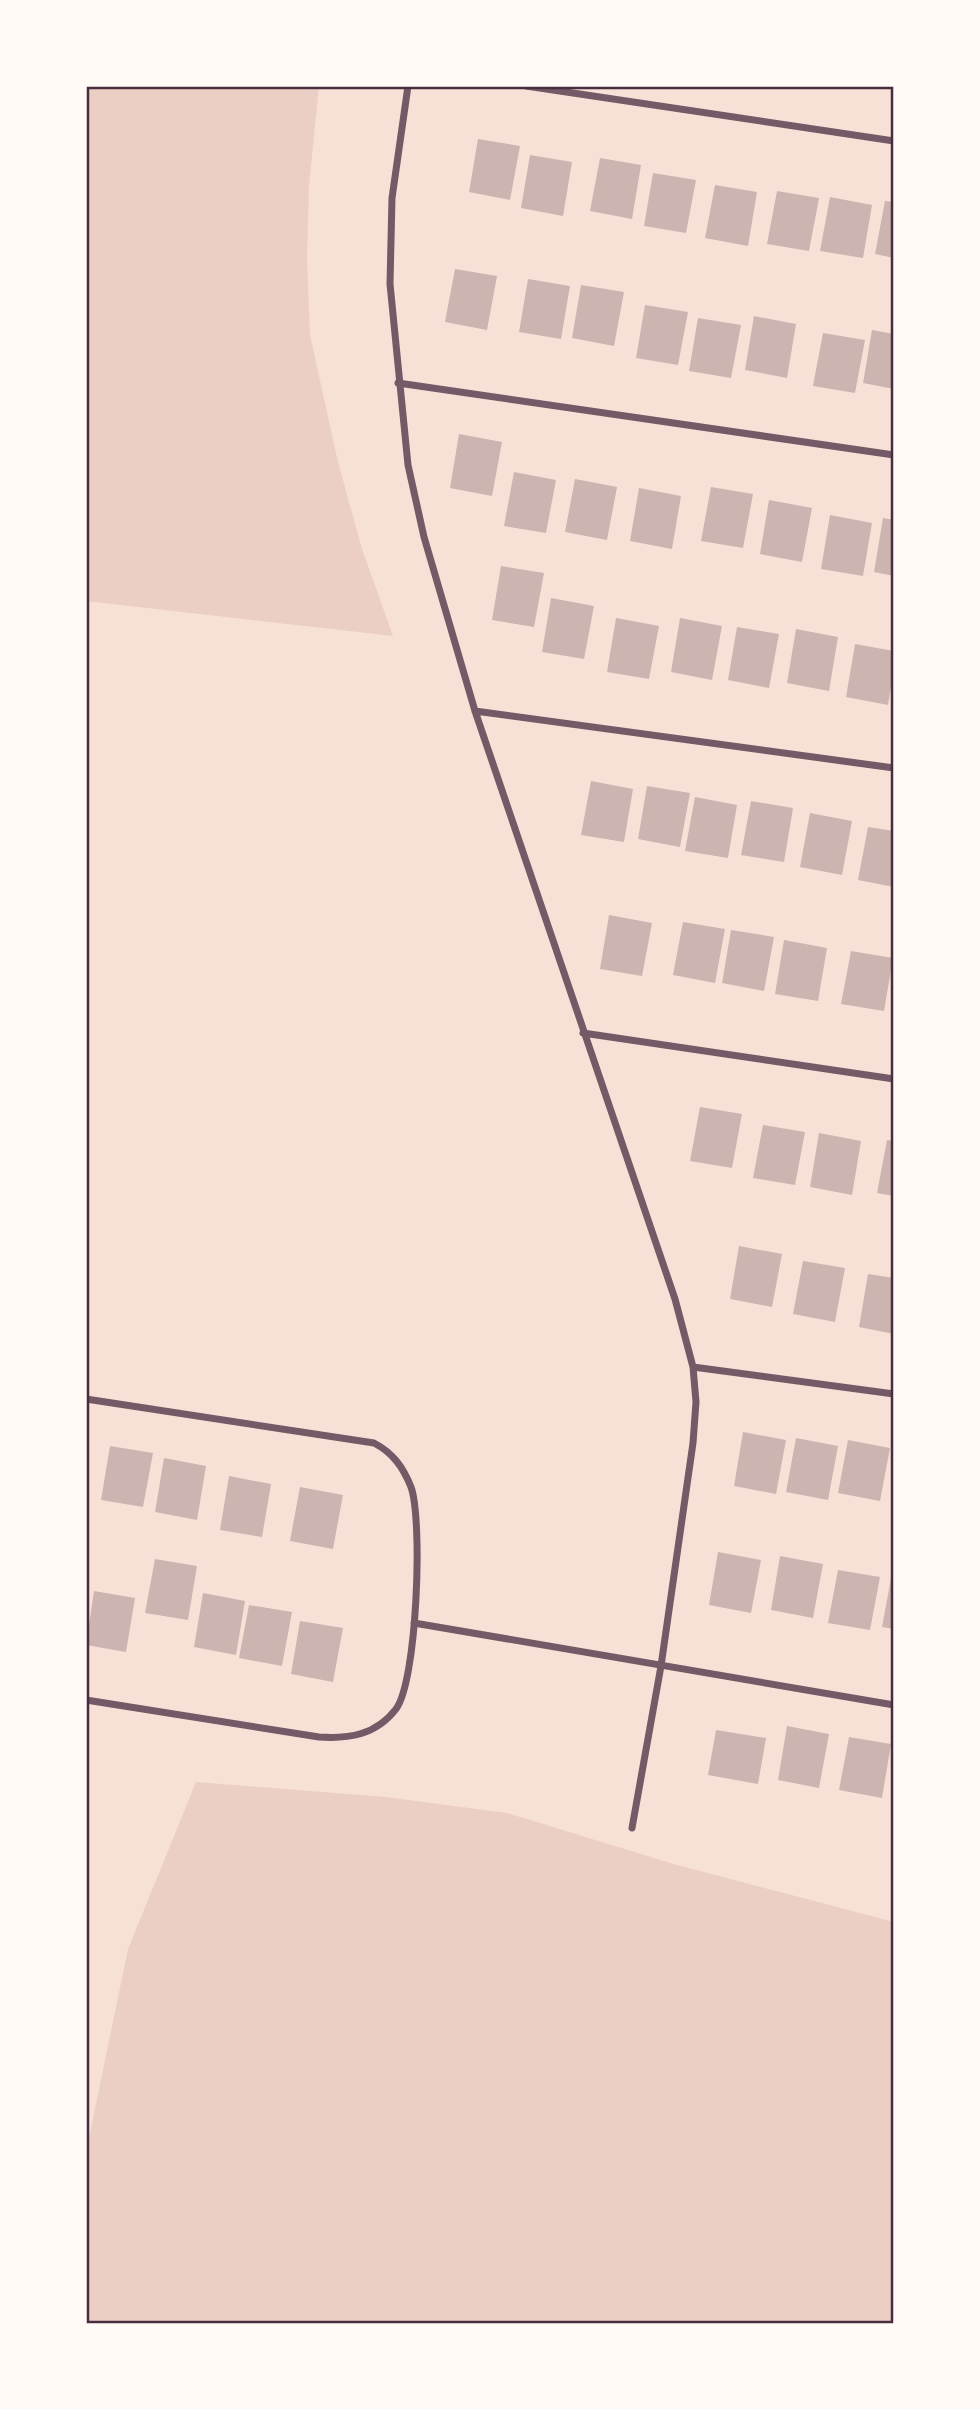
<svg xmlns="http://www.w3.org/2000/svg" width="980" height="2409" viewBox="0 0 980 2409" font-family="'Golos Text',sans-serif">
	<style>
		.green { fill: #ebcfc5 }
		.building { fill: #ccb4b1 }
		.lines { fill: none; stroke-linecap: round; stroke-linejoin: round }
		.minor { stroke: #755966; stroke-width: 7 }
		.neatline { fill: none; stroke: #4a2c40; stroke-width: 2.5 }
	</style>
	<rect width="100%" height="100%" fill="#f7e1d7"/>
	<path class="green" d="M86 86H319L309 186 307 259 310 335 338 462 362 549 393 636 86 601Z
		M196 1782 386 1797 507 1813 677 1865 894 1922V2323H86V2159L91 2128 128 1949Z"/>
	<path class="building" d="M478 139 520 146 510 200 469 192Z
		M530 155 572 162 563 216 521 208Z
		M600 158 641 165 632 219 590 211Z
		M653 173 696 180 686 233 644 226Z
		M715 185 757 192 748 246 705 238Z
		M777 191 819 198 809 251 767 244Z
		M830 197 872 205 863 258 820 251Z
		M885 201 894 202V258L875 254Z
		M455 269 497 276 487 330 445 322Z
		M528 279 570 286 561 339 519 332Z
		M581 285 624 292 614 346 572 338Z
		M645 305 688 312 678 365 636 358Z
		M754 316 796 324 787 378 745 370Z
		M698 318 741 325 731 378 689 371Z
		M872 330 894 334V389L863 383Z
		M823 333 865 340 855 393 813 386Z
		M459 434 502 442 492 496 450 488Z
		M514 472 556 480 546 533 504 526Z
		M575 479 617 487 607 540 565 532Z
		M711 487 753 494 743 548 701 541Z
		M639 488 681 496 672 549 630 541Z
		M769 500 812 508 802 562 760 554Z
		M830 515 872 523 863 576 821 569Z
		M883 518 894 520V576L874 572Z
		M501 566 544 573 534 627 492 620Z
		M551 598 594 606 584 659 542 652Z
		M616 618 659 626 649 679 607 672Z
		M680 618 722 626 712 680 671 672Z
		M737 627 779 634 769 688 728 680Z
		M796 629 838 637 829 691 787 683Z
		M855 644 894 651V669L888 705 846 697Z
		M591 781 633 789 624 842 581 835Z
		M647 786 690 793 680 847 638 839Z
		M695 797 737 805 728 858 685 851Z
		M751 801 793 808 784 862 741 855Z
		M810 813 852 821 842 875 800 867Z
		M868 827 894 831V887L858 880Z
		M609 915 652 923 642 976 600 969Z
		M683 922 725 929 715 983 673 975Z
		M731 930 774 937 764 991 722 983Z
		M784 940 827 948 818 1001 775 994Z
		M851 951 893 958 884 1011 841 1004Z
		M700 1107 742 1114 732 1168 690 1161Z
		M763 1125 805 1132 795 1185 753 1178Z
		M819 1133 861 1141 852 1195 810 1187Z
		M887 1140 894 1141V1196L877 1193Z
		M739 1246 782 1254 772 1307 730 1299Z
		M803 1261 845 1268 835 1322 793 1314Z
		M868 1274 894 1278V1334L859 1327Z
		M743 1432 786 1440 776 1494 734 1486Z
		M796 1438 838 1446 828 1500 786 1492Z
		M848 1440 890 1448 880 1501 838 1493Z
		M110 1446 153 1453 143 1507 101 1500Z
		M164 1458 206 1466 197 1520 155 1512Z
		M229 1476 271 1484 262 1537 220 1530Z
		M300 1487 343 1495 333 1549 290 1541Z
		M718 1552 761 1560 751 1613 709 1605Z
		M780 1556 823 1564 813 1618 771 1610Z
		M155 1559 197 1566 188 1620 145 1613Z
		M838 1570 880 1577 870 1630 828 1623Z
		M892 1573 894 1574V1629L882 1627Z
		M94 1591 135 1598 126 1652 86 1645Z
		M203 1593 245 1601 236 1655 194 1647Z
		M249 1605 292 1612 282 1666 239 1658Z
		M300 1621 343 1628 333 1682 291 1674Z
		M787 1726 829 1734 819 1788 778 1780Z
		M716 1730 766 1738 758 1784 708 1775Z
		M849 1737 891 1744 882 1798 839 1790Z"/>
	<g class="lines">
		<path class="minor" d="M408 86 392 198 390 284 408 465 424 537 475 711 675 1299 693 1367 696 1402 693 1443 661 1666 632 1828
			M526 86 894 141
			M398 383 894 455
			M475 711 894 768
			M583 1033 894 1079
			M693 1367 894 1394
			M86 1399 374 1443C393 1453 403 1467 411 1487 423 1521 417 1681 396 1709 376 1735 349 1739 319 1737L86 1700
			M414 1623 894 1705"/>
	</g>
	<rect width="980" height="2409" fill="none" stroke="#fffaf5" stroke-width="175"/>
	<rect x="88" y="88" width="804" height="2234" class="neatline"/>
</svg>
